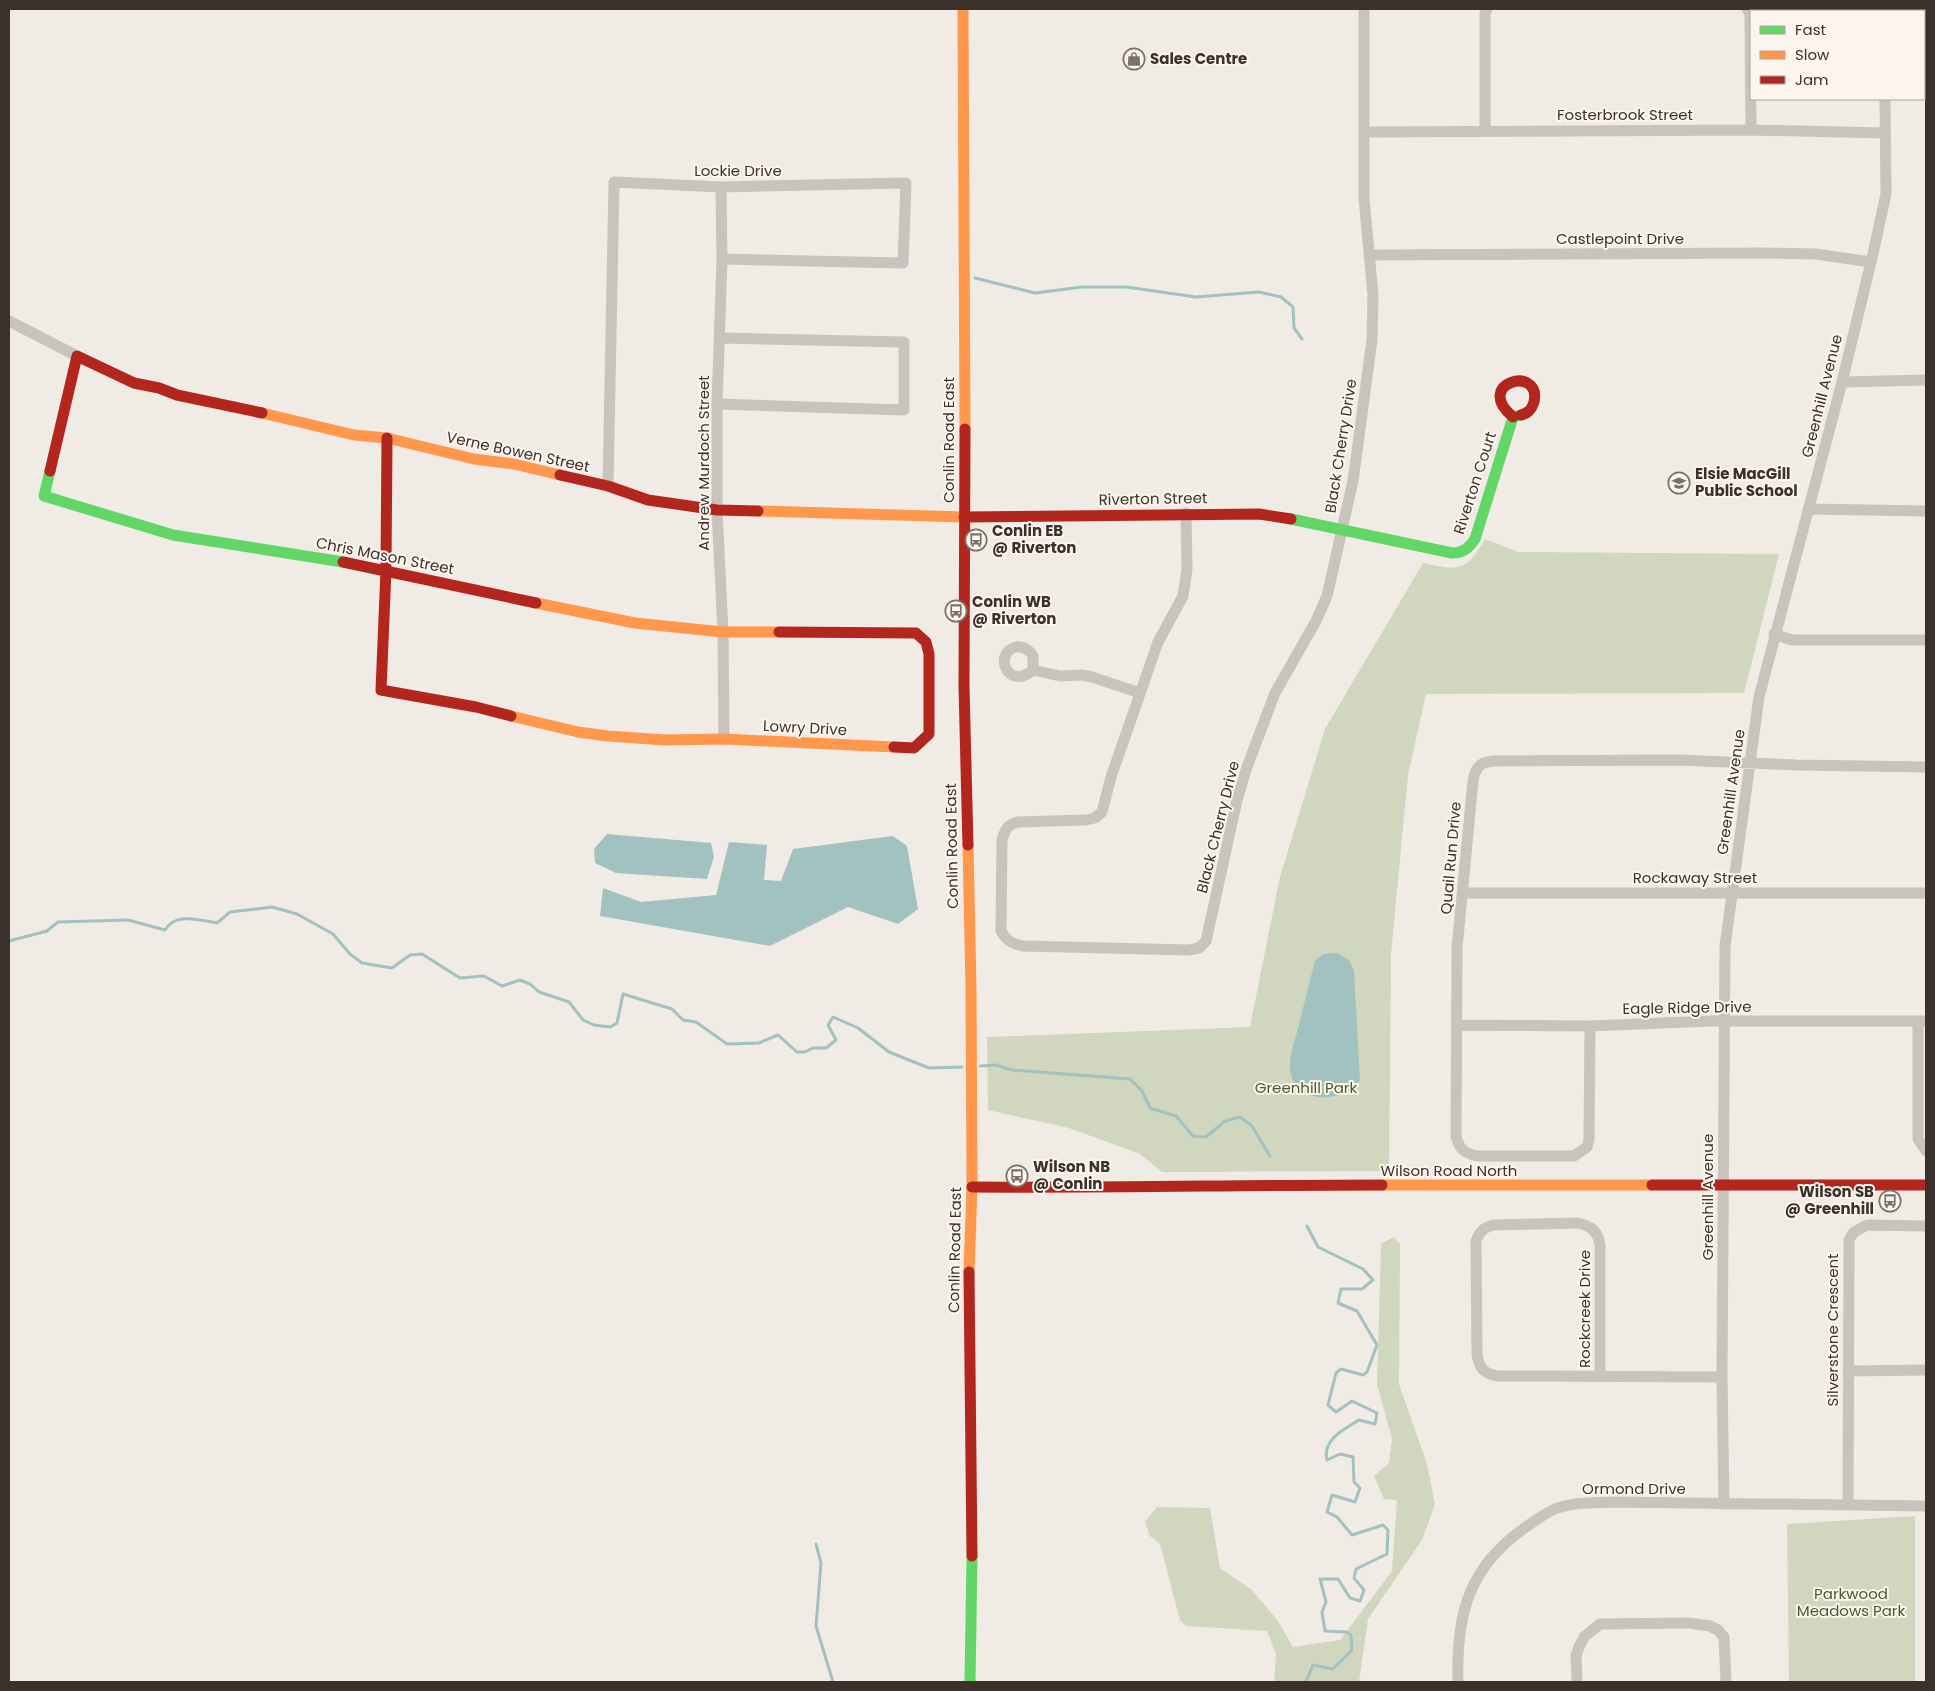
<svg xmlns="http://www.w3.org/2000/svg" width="1935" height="1691" viewBox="0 0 1935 1691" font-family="Poppins,sans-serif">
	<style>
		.green { fill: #d1d6bf }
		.water { fill: #a1c2c1 }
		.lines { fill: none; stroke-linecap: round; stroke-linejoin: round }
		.stream { stroke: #a1c2c1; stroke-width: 3 }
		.street { stroke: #c9c3be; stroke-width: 11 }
		.fast { stroke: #63d668; stroke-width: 11 }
		.slow { stroke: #ff974d; stroke-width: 11 }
		.jam { stroke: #b3261e; stroke-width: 11 }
		.labels { text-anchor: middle; stroke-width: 4; stroke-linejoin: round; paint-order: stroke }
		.poi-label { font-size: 15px; font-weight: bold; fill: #3b302b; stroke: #fbf5ee; text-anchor: start }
		.street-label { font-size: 15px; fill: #3b302b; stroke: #fbf5ee }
		.park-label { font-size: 15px; fill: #4a5a2e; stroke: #fbf5ee }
	</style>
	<rect width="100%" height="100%" fill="#f0ebe5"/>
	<path class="green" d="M1485 539 1518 552 1779 554 1744 693 1426 694 1408 775 1391 954 1389 1171 1162 1172 1140 1154 1069 1128 988 1110 987 1037 1250 1027 1280 877 1325 729 1423 563C1459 571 1466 572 1485 539Z
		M1394 1237 1400 1244 1399 1384 1427 1464 1435 1504 1422 1540 1368 1619 1359 1682H1274L1276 1654 1267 1631 1186 1626 1180 1620 1160 1544 1150 1536 1145 1522 1157 1507 1210 1508 1220 1568 1252 1590 1278 1621 1293 1647 1340 1640 1392 1571 1397 1500 1384 1499 1374 1476 1389 1463 1392 1439 1377 1384 1381 1244Z
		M1915 1516V1682H1789L1787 1524Z"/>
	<path class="water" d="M607 834 711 843 714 857 707 879 616 873 595 863 594 849Z
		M893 836 907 846 918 909 898 924 848 907 770 946 600 916 603 888 641 902 716 895 729 842 767 845 764 880 781 881 793 849Z
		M1337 953 1349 960 1354 971 1360 1080C1353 1093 1343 1095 1329 1097 1311 1100 1291 1088 1290 1069 1289 1056 1295 1041 1298 1028 1304 1006 1309 983 1315 961L1323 954Z"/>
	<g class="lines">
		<path class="stream" d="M975 278 1035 293 1082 287H1126L1196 297 1259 292 1281 297 1293 307 1294 328 1302 339
			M9 941 47 931 58 922 128 920 165 930C176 912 198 920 217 923L230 912 272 907 297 914 333 934 350 954 362 963 392 968 410 955 422 954 460 978 484 976 502 986 520 980 530 984 539 992 569 1002 583 1020 594 1025 610 1027 617 1023 623 994 672 1009 683 1020 696 1022 727 1044 759 1043 778 1035 797 1052H805L813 1048H826L836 1040 828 1025 833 1017 858 1028 889 1052 929 1068 962 1067
			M980 1066 996 1065 1012 1070 1130 1079 1142 1091 1150 1108 1176 1116 1193 1136 1206 1137 1225 1121 1240 1117 1252 1126 1270 1156
			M816 1544 821 1563 816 1626 833 1682
			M1306 1682 1313 1665 1333 1669 1352 1650 1351 1635 1346 1632 1325 1631 1322 1612 1326 1602 1320 1579H1338L1350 1598 1360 1601 1364 1590 1354 1578 1356 1569 1387 1554 1388 1530 1383 1525 1352 1535 1337 1517 1327 1512 1332 1495 1355 1502 1360 1488 1354 1482 1353 1457 1340 1454 1327 1460C1322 1439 1345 1429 1359 1420L1375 1424 1377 1413 1352 1401 1336 1412 1328 1405 1336 1373 1341 1369 1363 1375 1367 1372 1377 1345 1357 1311 1338 1303 1341 1289H1362L1373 1280 1363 1269 1318 1247 1307 1226"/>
		<path class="street" d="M1747 9 1750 14 1751 130
			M1885 9V11
			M1485 130V14L1487 9
			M1364 132 1751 130 1885 133
			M721 187 722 259 717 404V510L723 632 724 739
			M1369 255 1760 253 1816 254 1871 262
			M9 321 77 356
			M1842 382 1926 380
			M717 404 904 410V342L721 338
			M608 486 614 182 721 187 906 183 903 263 722 259
			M1808 509 1926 511
			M1186 513 1187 569 1183 596 1158 642 1111 777 1102 812 1095 818 1086 820 1017 822C1007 825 1005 830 1002 840L1001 931C1007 941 1012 944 1023 946L1189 950 1199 948 1206 941 1237 800 1247 767 1275 693 1316 621 1327 596 1353 481 1372 340 1373 295 1364 198V9
			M1774 634 1792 640H1926
			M1033 670C1007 692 993 652 1016 647 1023 646 1029 650 1033 656V670L1060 676 1082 675 1092 677 1140 693
			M1463 893H1926
			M1918 1021V1139L1926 1151
			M1456 1025 1590 1026 1710 1021H1926
			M1590 1026 1589 1140 1587 1147 1574 1156H1477C1464 1153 1459 1149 1456 1136L1457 948 1473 781C1475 768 1480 762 1493 761L1678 760 1797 765 1926 767
			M1848 1371 1926 1370
			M1600 1376V1245C1598 1231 1591 1226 1578 1223L1493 1225C1483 1228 1480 1231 1476 1241L1477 1354C1479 1368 1484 1374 1498 1376L1722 1377
			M1724 1504 1722 1377 1725 946 1759 697 1842 382 1873 254 1886 194 1885 99
			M1848 1504 1849 1240 1854 1232 1867 1225 1926 1226
			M1458 1682C1456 1615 1468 1567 1526 1527 1535 1521 1545 1513 1555 1509 1573 1502 1594 1503 1612 1502L1926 1506
			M1577 1682 1576 1656 1579 1647 1584 1637 1600 1624 1688 1623 1710 1626 1718 1630 1724 1637 1726 1682"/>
		<path class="fast" d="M50 471 44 496 173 535 343 562
			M1291 519 1452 553C1463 553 1469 548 1475 539L1513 417 1521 415
			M970 1682 972 1556"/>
		<path class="slow" d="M963 9 965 429
			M262 413 354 435 387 438 474 459 514 464 560 475
			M758 511 964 517
			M536 603 635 623 723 632H779
			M511 716 578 732 608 736 665 740 724 739 894 747
			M968 845 971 988 972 1187 969 1272
			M1382 1185H1652"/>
		<path class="jam" d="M1513 417C1472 383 1542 364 1534 402 1532 409 1527 414 1521 415
			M965 429 964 687 968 845
			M387 438 386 570 381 690 476 707 511 716
			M50 471 77 356 134 383 159 388 177 395 262 413
			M560 475 608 486 648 500 717 510 758 511
			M964 517 1259 514 1291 519
			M343 562 536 603
			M779 632 916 633 926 642 929 654V734L914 748 894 747
			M1652 1185H1926
			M972 1187C1109 1188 1245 1185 1382 1185
			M969 1272 972 1556"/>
	</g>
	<defs>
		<g id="shop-ring" transform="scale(1.125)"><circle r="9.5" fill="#fbf5ee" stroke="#7a716c" stroke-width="1.5"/><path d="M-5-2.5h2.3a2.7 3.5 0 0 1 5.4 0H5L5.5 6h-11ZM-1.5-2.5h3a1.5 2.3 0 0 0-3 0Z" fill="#7a716c"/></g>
		<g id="school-ring" transform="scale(1.125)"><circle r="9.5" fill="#fbf5ee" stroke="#7a716c" stroke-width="1.5"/><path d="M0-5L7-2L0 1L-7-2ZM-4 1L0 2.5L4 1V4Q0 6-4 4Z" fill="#7a716c"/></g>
		<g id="bus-ring" transform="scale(1.125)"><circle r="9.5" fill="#fbf5ee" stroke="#7a716c" stroke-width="1.5"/><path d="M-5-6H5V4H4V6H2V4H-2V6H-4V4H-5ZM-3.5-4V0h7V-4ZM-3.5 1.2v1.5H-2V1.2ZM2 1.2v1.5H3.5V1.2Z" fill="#7a716c"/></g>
	</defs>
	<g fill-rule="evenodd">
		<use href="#shop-ring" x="1134" y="59"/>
		<use href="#school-ring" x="1679" y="483"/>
		<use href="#bus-ring" x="976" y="540"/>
		<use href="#bus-ring" x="956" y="611"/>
		<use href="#bus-ring" x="1017" y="1176"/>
		<use href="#bus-ring" x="1890" y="1201"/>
	</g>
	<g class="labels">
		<g class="poi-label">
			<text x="1150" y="64">Sales Centre</text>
			<text x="1695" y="479">Elsie MacGill<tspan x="1695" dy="17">Public School</tspan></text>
			<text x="992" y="536">Conlin EB<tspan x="992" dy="17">@ Riverton</tspan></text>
			<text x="972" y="607">Conlin WB<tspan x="972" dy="17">@ Riverton</tspan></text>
			<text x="1033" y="1172">Wilson NB<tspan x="1033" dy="17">@ Conlin</tspan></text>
			<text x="1874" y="1197" text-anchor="end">Wilson SB<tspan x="1874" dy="17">@ Greenhill</tspan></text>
		</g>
		<g class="street-label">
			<text x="1625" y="120">Fosterbrook Street</text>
			<text x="738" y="176">Lockie Drive</text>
			<text x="1620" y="244">Castlepoint Drive</text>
			<text transform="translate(1822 396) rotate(-76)" y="5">Greenhill Avenue</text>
			<text transform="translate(949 440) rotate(-90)" y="5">Conlin Road East</text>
			<text transform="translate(1341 446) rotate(-81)" y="5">Black Cherry Drive</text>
			<text transform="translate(518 452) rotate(12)" y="5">Verne Bowen Street</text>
			<text transform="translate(704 463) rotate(-90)" y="5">Andrew Murdoch Street</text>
			<text transform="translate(1475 483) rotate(-72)" y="5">Riverton Court</text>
			<text transform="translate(1153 499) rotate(-1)" y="5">Riverton Street</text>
			<text transform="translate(385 556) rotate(11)" y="5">Chris Mason Street</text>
			<text transform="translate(805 728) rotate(3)" y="5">Lowry Drive</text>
			<text transform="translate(1731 792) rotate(-82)" y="5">Greenhill Avenue</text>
			<text transform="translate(1218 827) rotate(-76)" y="5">Black Cherry Drive</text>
			<text transform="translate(952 846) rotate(-91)" y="5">Conlin Road East</text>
			<text transform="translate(1451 858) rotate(-85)" y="5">Quail Run Drive</text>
			<text x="1695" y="883">Rockaway Street</text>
			<text transform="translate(1687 1008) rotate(-1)" y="5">Eagle Ridge Drive</text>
			<text x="1449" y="1176">Wilson Road North</text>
			<text transform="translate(1708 1197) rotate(-90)" y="5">Greenhill Avenue</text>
			<text transform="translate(955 1250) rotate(-89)" y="5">Conlin Road East</text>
			<text transform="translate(1585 1309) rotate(-90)" y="5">Rockcreek Drive</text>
			<text transform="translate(1833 1330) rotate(-90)" y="5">Silverstone Crescent</text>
			<text x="1634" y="1494">Ormond Drive</text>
		</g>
		<g class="park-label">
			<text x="1306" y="1093">Greenhill Park</text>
			<text x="1851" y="1599">Parkwood<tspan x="1851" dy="17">Meadows Park</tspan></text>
		</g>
	</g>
	<rect width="1935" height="1691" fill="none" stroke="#3b302b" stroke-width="20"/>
	<rect x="1750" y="10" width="175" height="90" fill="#fbf5ee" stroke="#aea6a0"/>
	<rect x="1760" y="26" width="25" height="8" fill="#63d668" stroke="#aea6a0"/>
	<text x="1795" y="35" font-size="15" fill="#3b302b">Fast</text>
	<rect x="1760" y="51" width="25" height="8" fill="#ff974d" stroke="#aea6a0"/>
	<text x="1795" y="60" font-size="15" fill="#3b302b">Slow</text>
	<rect x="1760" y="76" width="25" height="8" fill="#b3261e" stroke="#aea6a0"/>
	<text x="1795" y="85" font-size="15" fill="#3b302b">Jam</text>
</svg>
